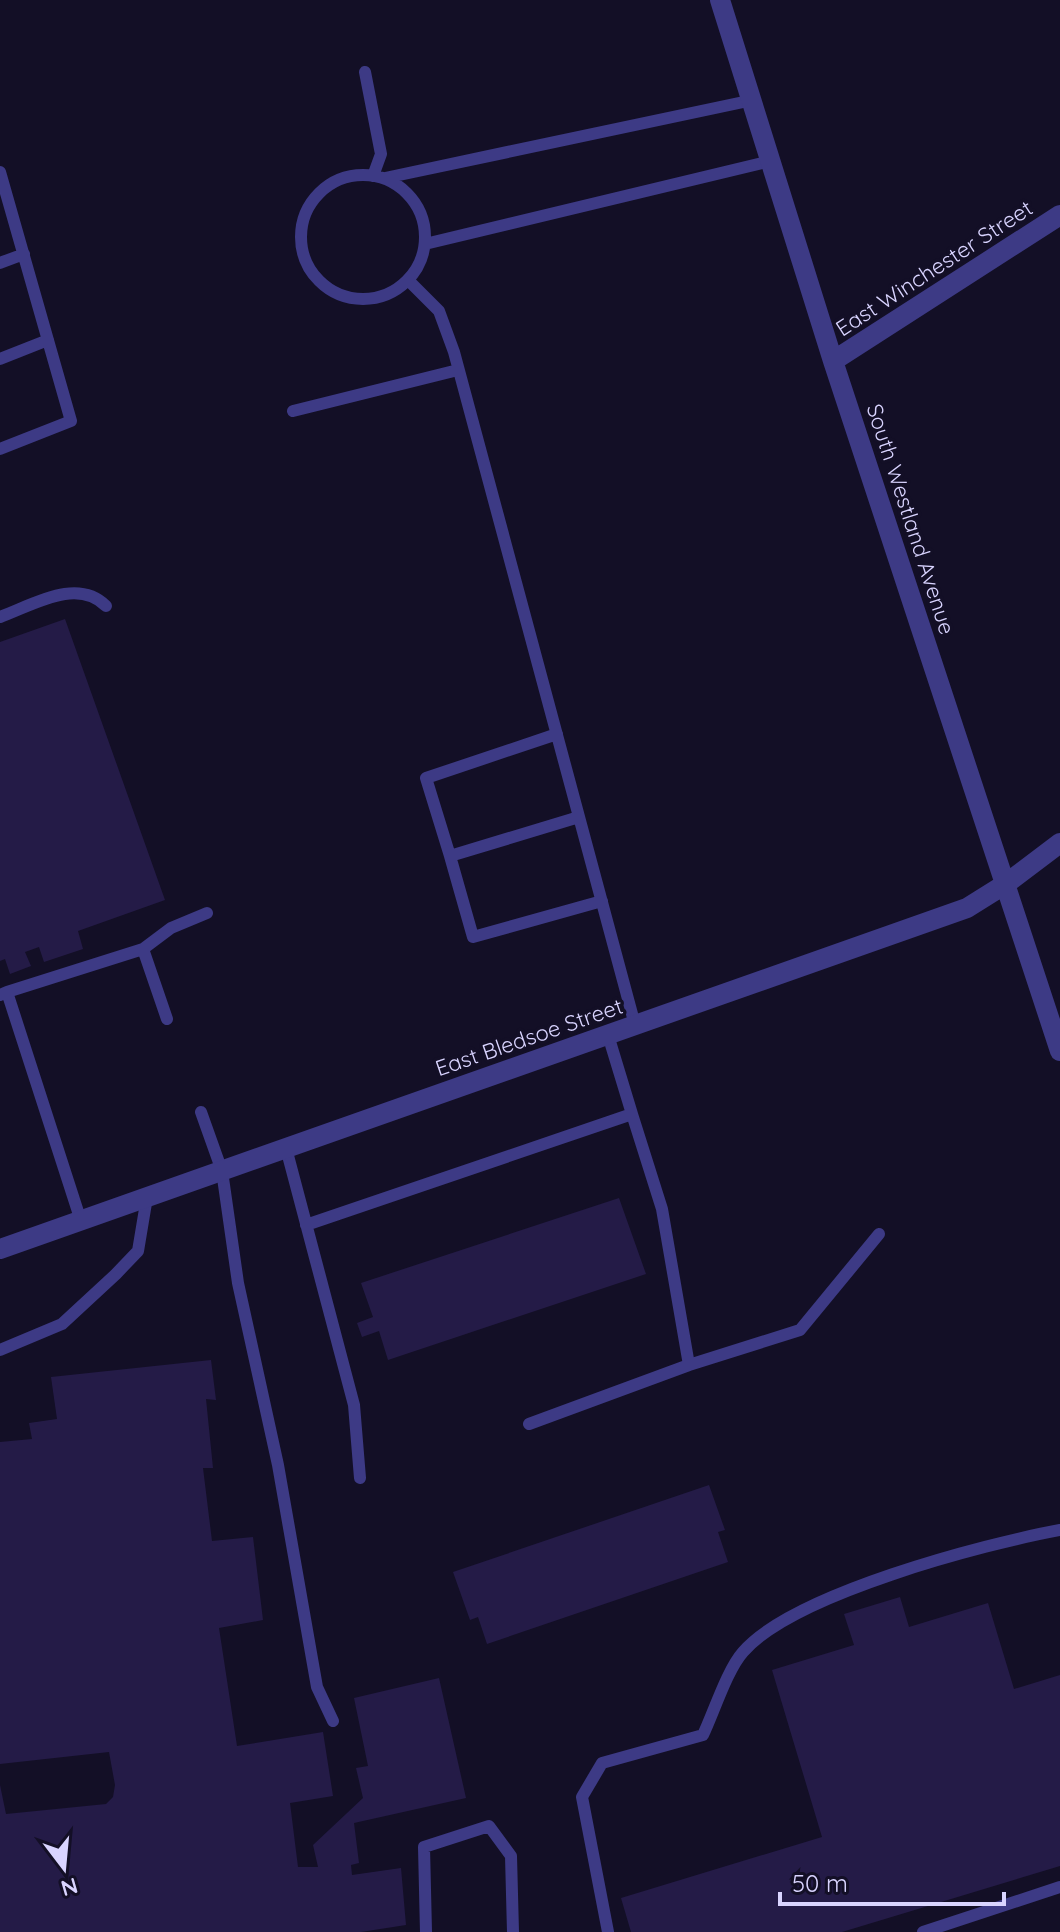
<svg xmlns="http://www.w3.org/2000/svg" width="1060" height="1932" viewBox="0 0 1060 1932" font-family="Quicksand,sans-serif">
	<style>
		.building { fill: #241b47 }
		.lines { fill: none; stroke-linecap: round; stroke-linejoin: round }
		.service { stroke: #3d3a85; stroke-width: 12 }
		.minor { stroke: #3d3a85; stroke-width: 20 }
		.labels { text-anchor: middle; stroke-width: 7; stroke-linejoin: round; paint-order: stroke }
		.street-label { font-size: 22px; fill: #d9d4ff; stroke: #130f26 }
	</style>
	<rect width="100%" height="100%" fill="#130f26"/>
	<path class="building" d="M65 619 165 900 78 931 83 949 44 962 39 947 25 952 31 966 10 974 5 959 0 961V642Z
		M619 1198 646 1274 388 1360 379 1331 362 1337 357 1323 373 1317 361 1283Z
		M211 1360 216 1400 206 1399 213 1468H203L212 1541 253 1537 263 1620 219 1628 237 1746 323 1732 333 1796 290 1803 298 1867H318L313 1845 363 1798 356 1768 368 1766 354 1698 439 1678 466 1798 354 1823 359 1863 351 1865 352 1875 401 1868 406 1925 361 1932H0V1785L6 1814 106 1804 113 1797 115 1785 109 1752 0 1764V1442L32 1439 29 1423 57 1419 51 1377Z
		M709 1485 725 1530 718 1532 728 1562 487 1644 478 1617 470 1620 453 1572Z
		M900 1597 909 1627 988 1603 1014 1689 1060 1675V1866L842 1932H631L621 1898 822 1837 772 1670 854 1645 844 1614Z"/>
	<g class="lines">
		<path class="service" d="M365 72 381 154 373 176
			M0 172 71 421 0 449
			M301 237a62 62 0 1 1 124 0a62 62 0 1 1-124 0Z
			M385 178 753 100
			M425 244 771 161
			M0 263 24 254
			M408 280 439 311 454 352 635 1025
			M0 359 48 340
			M293 411 458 370
			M0 617C33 605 77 577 106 606
			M579 817 450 856 473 937 602 901
			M450 856 426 778 557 734
			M7 992 143 949
			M0 995 7 992 81 1221
			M167 1019 143 949 171 928 207 913
			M201 1112 222 1171 238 1283 278 1465 317 1687 333 1721
			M286 1148 354 1405 360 1478
			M306 1225 632 1114 608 1035
			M0 1350 62 1324 116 1274 138 1251 147 1197
			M689 1365 800 1330 879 1234
			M529 1424 689 1365 662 1209 632 1114
			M426 1932 424 1847 489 1826 511 1856 513 1932
			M608 1932 582 1797 602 1763 703 1735C714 1712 727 1670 743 1652 793 1594 984 1544 1060 1530
			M923 1932 1060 1887"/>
		<path class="minor" d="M720 0 833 361 1060 1051
			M833 361 1060 215
			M0 1249 967 908 1007 883 1060 843"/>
	</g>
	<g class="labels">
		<g class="street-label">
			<text transform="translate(934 268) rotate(-33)" y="8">East Winchester Street</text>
			<text transform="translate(911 519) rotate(72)" y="8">South Westland Avenue</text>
			<text transform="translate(529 1037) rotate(-19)" y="8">East Bledsoe Street</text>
		</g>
	</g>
	<g transform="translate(64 1868) rotate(164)" stroke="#130f26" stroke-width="6" paint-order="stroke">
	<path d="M0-6L14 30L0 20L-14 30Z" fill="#d9d4ff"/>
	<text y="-12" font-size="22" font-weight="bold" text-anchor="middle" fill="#d9d4ff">N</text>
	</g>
	<path d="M780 1892v12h224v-12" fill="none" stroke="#d9d4ff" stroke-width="4"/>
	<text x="792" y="1892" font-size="24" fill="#d9d4ff" stroke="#130f26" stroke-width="6" paint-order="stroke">50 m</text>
</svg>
